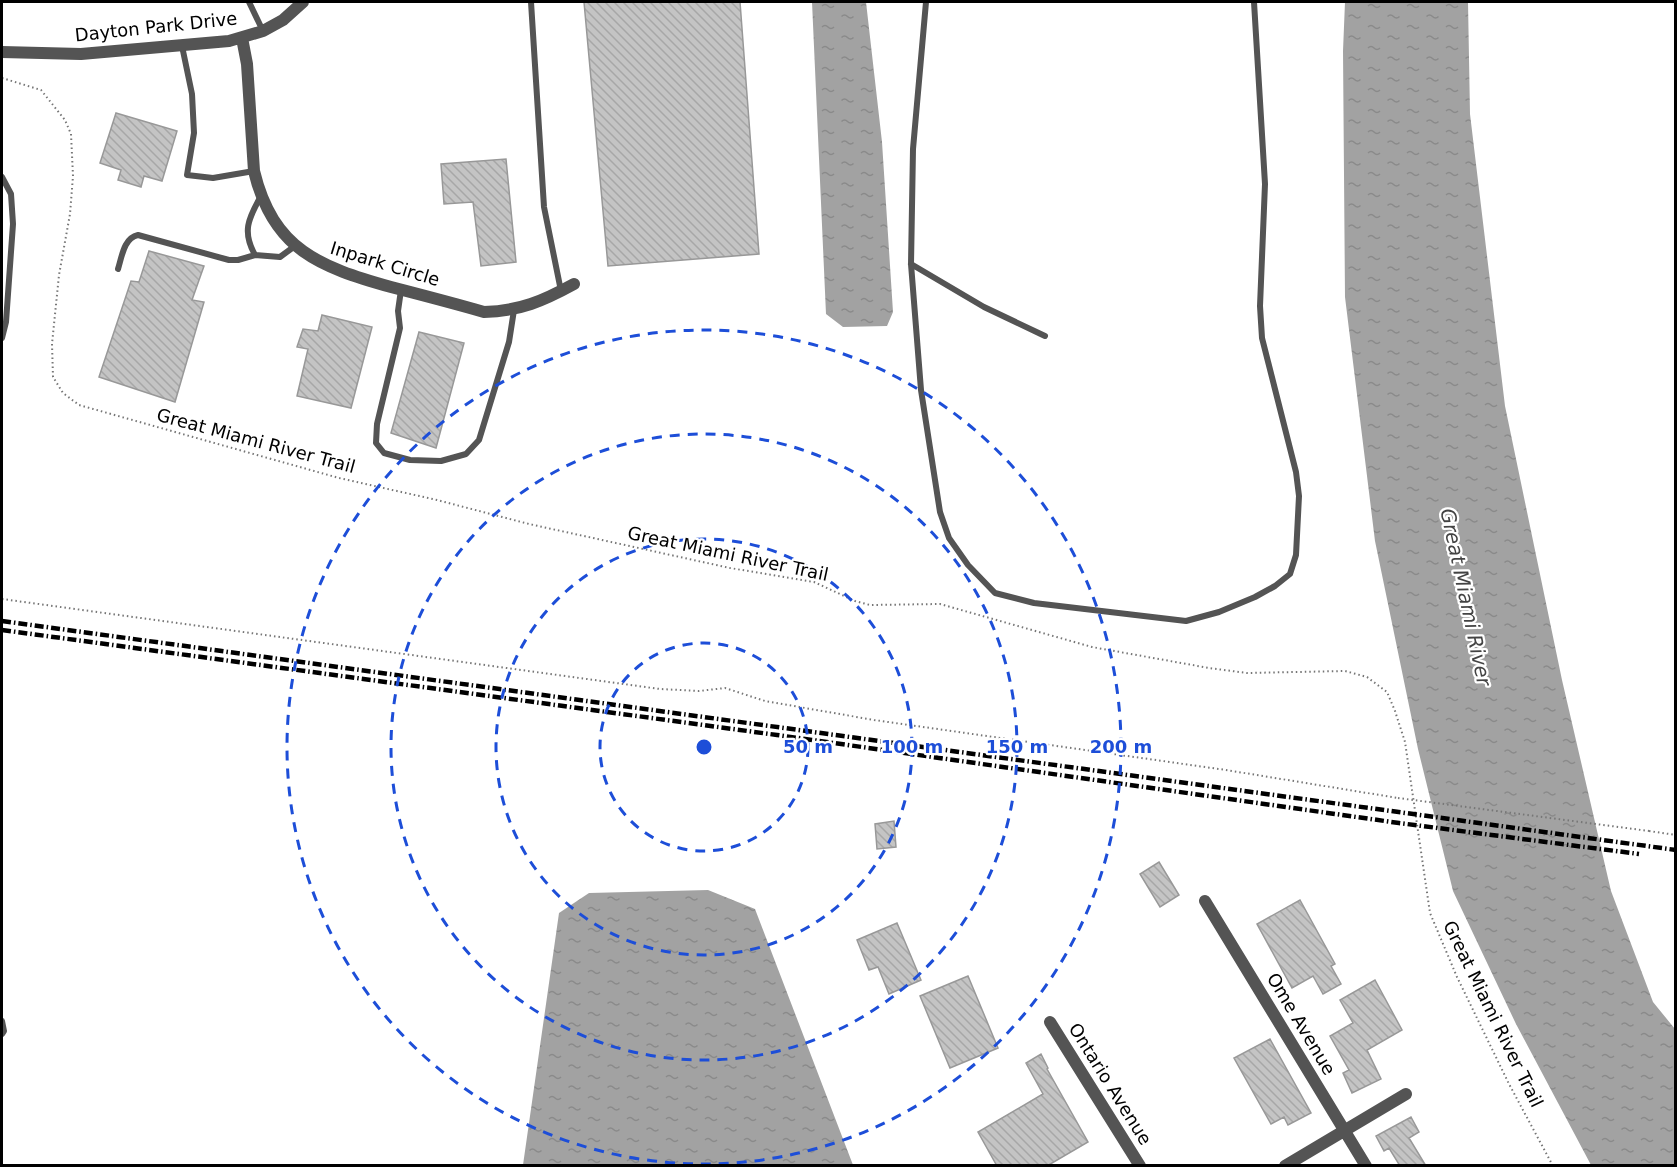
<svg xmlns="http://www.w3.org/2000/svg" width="1677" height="1167" viewBox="0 0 1677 1167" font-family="'DejaVu Sans',sans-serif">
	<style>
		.water { fill: url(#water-ripples) }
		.building { fill: url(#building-back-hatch); stroke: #989898; stroke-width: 1.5 }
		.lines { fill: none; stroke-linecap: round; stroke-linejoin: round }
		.path { stroke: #767676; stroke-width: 2; stroke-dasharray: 1.5 3; stroke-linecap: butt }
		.service { stroke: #545454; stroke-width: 6 }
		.minor { stroke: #545454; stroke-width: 12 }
		.rail { stroke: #000; stroke-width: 4.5; stroke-dasharray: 9 3 1.5 3; stroke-linecap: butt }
		.path-bridge { stroke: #767676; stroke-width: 2; stroke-dasharray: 1.5 3; stroke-linecap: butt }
		.ring { fill: none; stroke: #1d4ed8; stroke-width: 3; stroke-dasharray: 10 8 }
		.labels { text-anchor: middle; stroke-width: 4.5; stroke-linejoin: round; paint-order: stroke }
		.street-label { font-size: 18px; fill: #000; stroke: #fff }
		.water-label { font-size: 20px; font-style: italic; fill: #434343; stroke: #fff }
		.centre { fill: #1d4ed8; stroke: #fff; stroke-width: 3 }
		.ring-label { font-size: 18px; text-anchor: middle; font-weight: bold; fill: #1d4ed8; stroke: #fff; stroke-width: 4.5; stroke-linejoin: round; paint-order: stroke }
	</style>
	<defs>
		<pattern id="water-ripples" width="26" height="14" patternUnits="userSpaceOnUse" patternTransform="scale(1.5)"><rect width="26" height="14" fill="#a2a2a2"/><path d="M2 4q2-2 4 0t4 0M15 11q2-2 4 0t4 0" fill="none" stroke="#8a8a8a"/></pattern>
		<pattern id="building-back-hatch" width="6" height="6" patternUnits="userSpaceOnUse" patternTransform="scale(1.5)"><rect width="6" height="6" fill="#c4c4c4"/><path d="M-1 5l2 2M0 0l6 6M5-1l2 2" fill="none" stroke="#a7a7a7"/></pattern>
	</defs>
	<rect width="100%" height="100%" fill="#fff"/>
	<path class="water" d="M812 2H866L882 142 893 312 887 326 843 327 826 314Z
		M1345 2H1468L1470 114 1505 406 1562 680 1611 891 1653 1002 1675 1029V1165H1591L1516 1024 1453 891 1418 749 1375 541 1345 297 1343 51Z
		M708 890 755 909 853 1165H523L559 913 589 893Z"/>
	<path class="building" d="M584 2H740L759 254 608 266Z
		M116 113 177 131 162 181 144 176 141 187 118 180 121 170 100 163Z
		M506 159 516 262 481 266 473 202 444 204 441 164Z
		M149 251 204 266 192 300 204 302 175 402 99 377 131 281 139 282Z
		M322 315 372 327 351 408 297 396 308 349 297 347 303 329 318 331Z
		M419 332 464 343 436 448 391 433Z
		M894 821 896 847 877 849 875 824Z
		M1159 862 1179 895 1160 907 1140 874Z
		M1300 900 1335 964 1331 966 1341 984 1323 994 1313 976 1292 988 1257 924Z
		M897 923 921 980 889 994 878 967 869 970 857 940Z
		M968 976 998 1048 950 1068 920 996Z
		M1375 980 1402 1030 1367 1050 1381 1079 1352 1093 1343 1073 1349 1070 1330 1036 1353 1023 1340 1000Z
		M1270 1039 1311 1113 1288 1125 1284 1117 1271 1124 1234 1058Z
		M1041 1054 1048 1068 1047 1069 1088 1142 1047 1166H997L978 1132 1043 1094 1026 1063Z
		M1411 1117 1419 1132 1409 1138 1426 1166H1400L1389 1148 1384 1151 1376 1136Z"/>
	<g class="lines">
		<path class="path" d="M2 78 41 90 65 120 71 134 73 176 70 214 59 275 52 344 53 377 63 393 79 405 339 478 437 500 529 524 730 568 814 582 855 601 870 605 940 604 1092 647 1209 668 1247 673 1345 671 1367 677 1387 692 1395 711 1405 742 1430 913 1457 977 1509 1084 1553 1166
			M2 599 660 689 699 691 725 688 765 701 874 720 1226 770 1398 798
			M1649 831 1676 835"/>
		<path class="service" d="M249 2 263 31
			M531 2 544 207 561 291
			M926 2 913 149 911 264 921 390 940 512 949 538 968 565 995 593 1034 603 1186 621 1219 612 1255 597 1275 586 1290 574 1296 555 1299 496 1296 472 1262 338 1260 306 1265 184 1254 2
			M182 46 192 94 194 133 187 175 213 178 254 171
			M2 177 11 194 13 224 6 322 2 338
			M261 196C248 219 242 232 255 255L280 257 295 246
			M911 264 984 307 1045 336
			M118 269C122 256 124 238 138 235L229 260H238L255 255
			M401 290 398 311 400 328 377 424 376 443 384 453 410 460 441 461 466 454 479 440 509 342 514 310
			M2 1021 4 1031 2 1034"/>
		<path class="minor" d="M242 38 247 64 254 171C273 250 320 267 391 287 422 295 453 303 484 312 520 311 543 301 574 284
			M2 52 81 54 229 41 263 31 283 20 303 2
			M1205 901 1366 1166
			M1050 1022 1140 1166
			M1285 1166 1406 1094"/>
		<path class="rail" d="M2 621 1676 850
			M2 630 777 735 1399 823 1639 854"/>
		<path class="path-bridge" d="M1398 798 1649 831"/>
	</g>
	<g class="ring">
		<circle cx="704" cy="747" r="104"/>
		<circle cx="704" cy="747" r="208"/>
		<circle cx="704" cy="747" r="313"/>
		<circle cx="704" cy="747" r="417"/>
	</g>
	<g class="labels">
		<g class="street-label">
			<text transform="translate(156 27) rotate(-6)" y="6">Dayton Park Drive</text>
			<text transform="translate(385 264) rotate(17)" y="6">Inpark Circle</text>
			<text transform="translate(256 441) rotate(15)" y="6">Great Miami River Trail</text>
			<text transform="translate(728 554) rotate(12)" y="6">Great Miami River Trail</text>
			<text transform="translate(1493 1014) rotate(64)" y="6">Great Miami River Trail</text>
			<text transform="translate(1301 1024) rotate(59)" y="6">Ome Avenue</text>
			<text transform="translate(1110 1084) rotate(58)" y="6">Ontario Avenue</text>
		</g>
		<g class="water-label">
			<text transform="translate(1466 597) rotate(78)" y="7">Great Miami River</text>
		</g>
	</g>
	<circle cx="704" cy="747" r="9" class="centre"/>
	<g class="ring-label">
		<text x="808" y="753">50 m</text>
		<text x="912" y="753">100 m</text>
		<text x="1017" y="753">150 m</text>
		<text x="1121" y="753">200 m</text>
	</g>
	<rect width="1677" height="1167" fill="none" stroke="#000000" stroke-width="6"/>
</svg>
